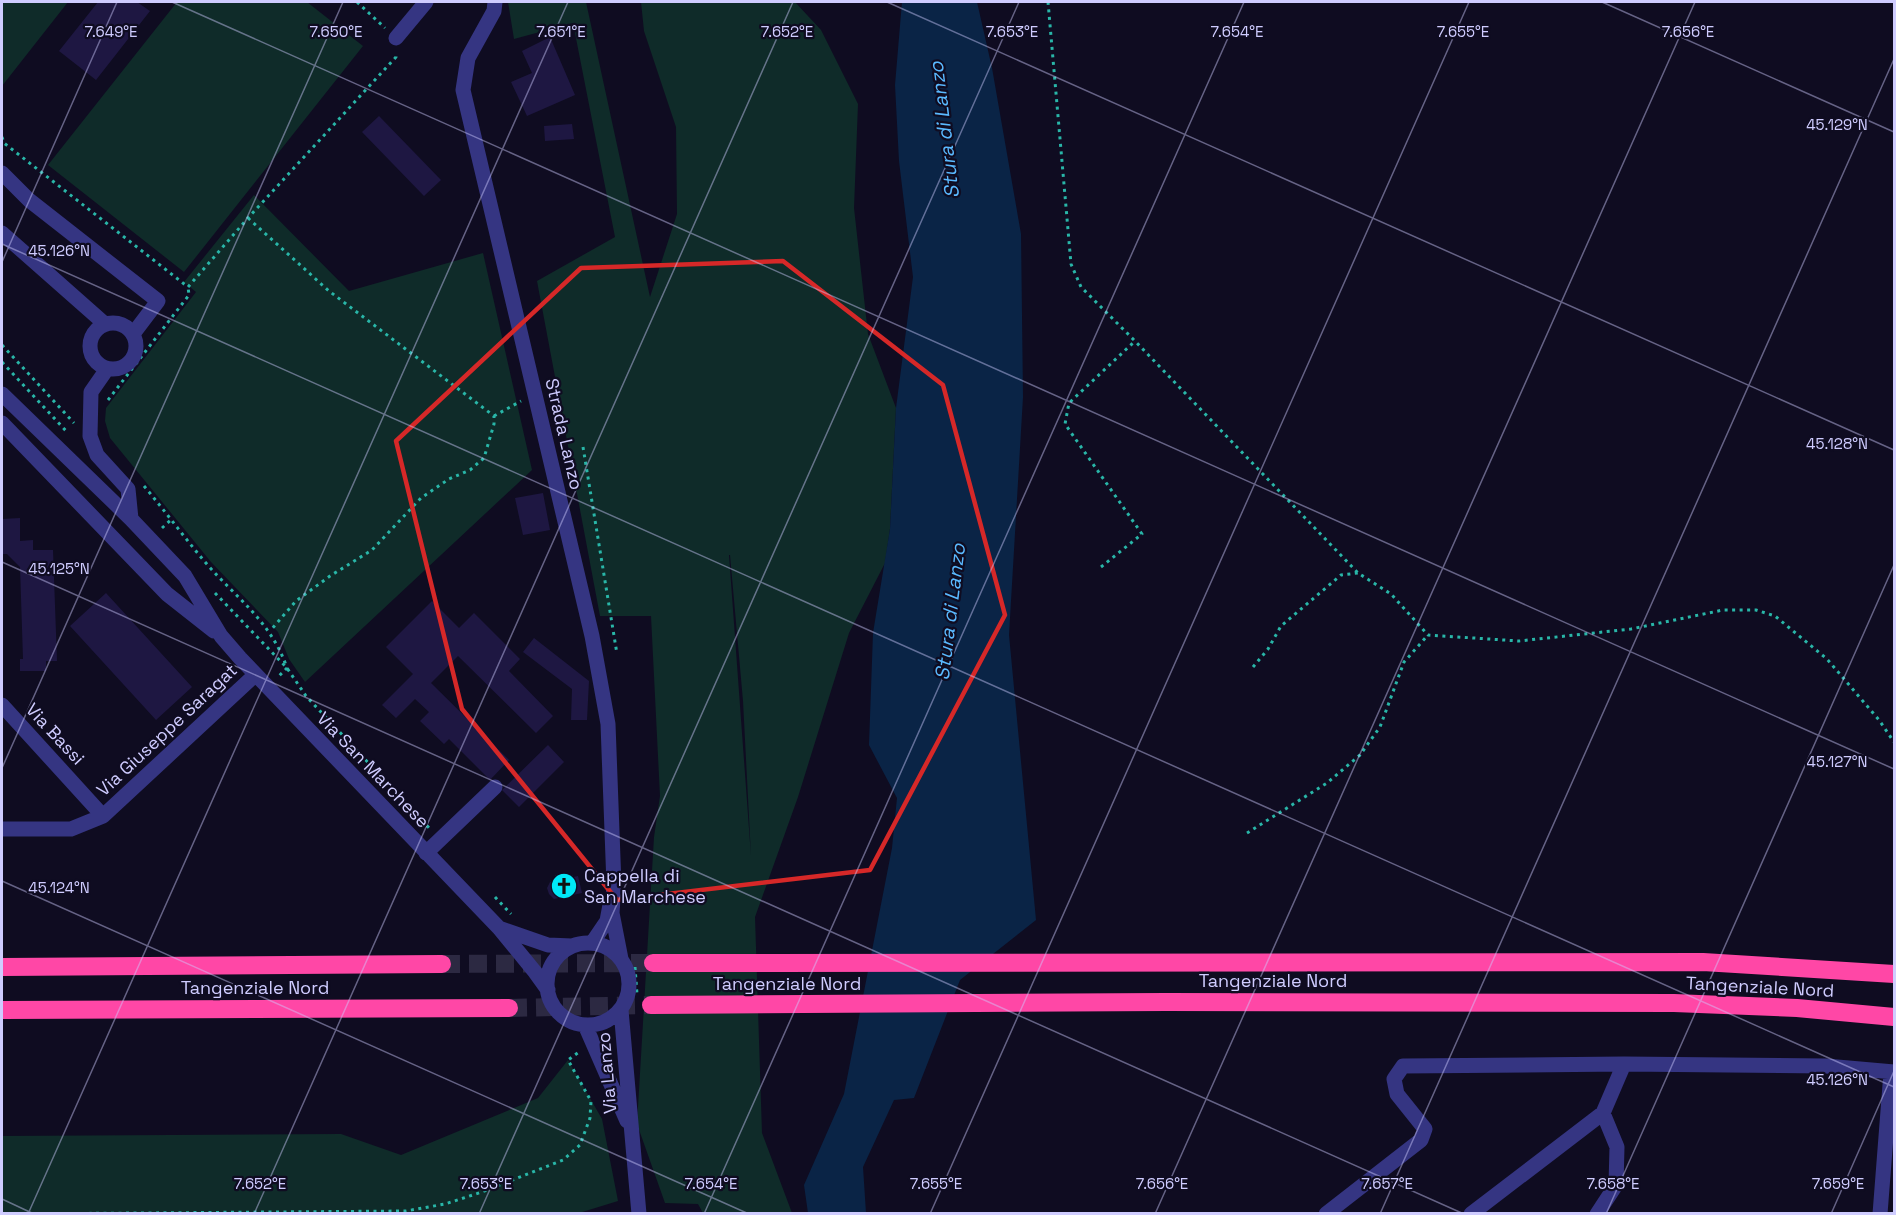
<svg xmlns="http://www.w3.org/2000/svg" width="1896" height="1215" viewBox="0 0 1896 1215" font-family="'Space Grotesk',sans-serif">
	<style>
		.green { fill: #0f2b29; fill-rule: evenodd }
		.water { fill: #0a2446 }
		.building { fill: #1e1742 }
		.lines { fill: none; stroke-linecap: round; stroke-linejoin: round }
		.highway-tunnel { stroke: #2c2942; stroke-width: 18; stroke-dasharray: 18 9; stroke-linecap: butt }
		.path { stroke: #29b6a8; stroke-width: 3; stroke-dasharray: 3 4.5; stroke-linecap: butt }
		.minor { stroke: #353582; stroke-width: 15 }
		.highway { stroke: #ff47a6; stroke-width: 18 }
		.marked { fill: none; stroke: #d62828; stroke-width: 4.5; stroke-linejoin: round }
		.ticks { fill: none; stroke: #cfccff; stroke-width: 1.5; stroke-opacity: 0.45 }
		.labels { text-anchor: middle; stroke-width: 4.5; stroke-linejoin: round; paint-order: stroke }
		.street-label { font-size: 18px; fill: #cfccff; stroke: #0f0c21 }
		.poi-label { font-size: 18px; fill: #cfccff; stroke: #0f0c21; text-anchor: start }
		.water-label { font-size: 20px; font-style: italic; fill: #5ab9ff; stroke: #0f0c21 }
		.ticks-label { font-size: 15px; text-anchor: middle; fill: #cfccff; stroke: #0f0c21; stroke-width: 4.5; stroke-linejoin: round; paint-order: stroke }
	</style>
	<rect width="100%" height="100%" fill="#0f0c21"/>
	<path class="green" d="M2 2H68L2 86Z
		M177 2H307L363 46 184 272 48 165Z
		M508 2H586L650 297 677 214 676 127 644 31 641 2H795L821 30 858 104 854 208 868 334 896 408 890 529 885 563 849 633 798 797 755 917 762 1133 792 1213H703L698 1204 665 1203 637 1124 654 837 660 796 651 616H600L537 281 615 237 573 23 514 39ZM730 555 743 701 751 856 729 555Z
		M254 195 349 291 483 253 532 470 305 682 289 659 278 632 211 562 110 438 105 421 106 408 196 292 184 282Z
		M568 1060 602 1119 618 1201 579 1213H2V1136L341 1134 401 1155 538 1098Z"/>
	<path class="water" d="M902 2H977L992 68 1021 234 1023 397 1009 635 1036 920 960 980 914 1098 894 1100 863 1167 866 1213H808L804 1185 844 1094 892 848 897 798 869 745 873 633 890 529 896 408 913 277 899 161 895 85Z"/>
	<path class="building" d="M98 2H137L150 11 96 80 59 51Z
		M550 37 575 95 527 116 511 82 532 73 522 51Z
		M379 116 441 180 424 196 362 132Z
		M572 124 574 139 545 141 544 126Z
		M543 493 550 530 523 535 515 498Z
		M20 518V541L33 540V550H53L57 661H46V671H20V659H23L20 567 7 554H2V519Z
		M106 593 192 687 156 720 70 626Z
		M432 601 459 628 474 613 520 659 509 671 553 716 536 733 458 656 431 683 509 760 490 780 449 739 444 744 420 721 429 712 415 699 396 718 382 705 413 674 386 647Z
		M534 638 589 681 587 720H571L572 689 523 652Z
		M548 745 564 762 519 807 502 790Z
		M578 876 582 893 554 899 549 894 547 888 550 882Z"/>
	<g class="lines">
		<path class="highway-tunnel" d="M442 964 653 963
			M509 1008 651 1005"/>
		<path class="path" d="M357 2 385 28
			M1048 2 1071 264 1081 287 1135 341 1358 573 1391 594 1428 635 1519 641 1631 629 1723 610H1756L1775 616 1827 659 1879 720 1894 742
			M2 137 4 143 188 287 248 218 396 57V54
			M248 218 329 291 494 416V424L484 458 470 470 449 479 421 498 372 550 330 576 296 601 270 631
			M2 345 74 423
			M2 362 68 433
			M108 400 189 295 188 287
			M494 416 521 401
			M583 447 617 654
			M144 486C165 511 184 537 205 562 236 598 271 621 287 668L279 676
			M162 528 172 519
			M1101 567 1142 534 1065 424 1069 403 1135 341
			M215 593 287 668 306 696 430 829
			M1253 667 1268 649 1281 626 1341 575 1358 573
			M1247 833 1327 783 1360 755 1380 727 1404 662 1428 635
			M495 897 511 914
			M635 967 637 994
			M6 1214 406 1211 445 1204 482 1192 563 1160 580 1145 590 1118 591 1101 568 1060 579 1052"/>
		<path class="minor" d="M495 2 494 11 468 58 463 90 592 636 608 724 614 885 612 913 621 959
			M396 38 426 2
			M2 173 29 200 158 301 133 334
			M2 233 105 324
			M90 346a23 23 0 1 1 46 0a23 23 0 1 1-46 0Z
			M107 369 91 392 90 436 97 455 128 489 131 519
			M2 394 131 519 185 576 221 636 240 658 499 928 535 972 548 990
			M2 423 167 594 214 631
			M2 705 103 816
			M2 829H71L103 816 255 675
			M426 853 495 787
			M499 928 548 945 572 946
			M592 943 607 921 610 905
			M547 984a41 41 0 1 1 82 0a41 41 0 1 1-82 0Z
			M621 1010 639 1214
			M585 1025 627 1121
			M1326 1214 1421 1140 1425 1129 1397 1094 1394 1079 1403 1066 1624 1064
			M1471 1214 1603 1113 1624 1064 1826 1066 1894 1072
			M1597 1214 1616 1185 1617 1147 1603 1113
			M1880 1214 1891 1072"/>
		<path class="highway" d="M653 963 1703 962 1894 974
			M2 967 442 964
			M651 1005 1166 1002 1674 1003 1797 1008 1894 1017
			M2 1010 509 1008"/>
	</g>
	<path class="marked" d="M783 261 943 385 1005 615 870 870 617 900 462 709 396 441 581 268Z"/>
	<path class="ticks" d="M172 2 1894 769M887 2 1894 450M1602 2 1894 132M2 244 1894 1087M2 262 117 2M2 562 1464 1214M2 768 343 2M2 881 749 1214M2 1199 34 1214M28 1214 568 2M254 1214 793 2M479 1214 1019 2M704 1214 1244 2M930 1214 1469 2M1155 1214 1695 2M1380 1214 1894 59M1606 1214 1894 565M1831 1214 1894 1071"/>
	<defs>
		<g id="church-disc" transform="scale(1.35)"><circle r="9.5" fill="#00e8f7" stroke="#0f0c21"/><path d="M-1.2-6h2.4v3.5h3.3v2.4h-3.3V6h-2.4V-.1h-3.3v-2.4h3.3Z" fill="#111"/></g>
	</defs>
	<g fill-rule="evenodd">
		<use href="#church-disc" x="564" y="886"/>
	</g>
	<g class="labels">
		<g class="street-label">
			<text transform="translate(564 434) rotate(77)" y="6">Strada Lanzo</text>
			<text transform="translate(167 730) rotate(-43)" y="6">Via Giuseppe Saragat</text>
			<text transform="translate(55 734) rotate(47)" y="6">Via Bassi</text>
			<text transform="translate(373 770) rotate(46)" y="6">Via San Marchese</text>
			<text x="1273" y="987">Tangenziale Nord</text>
			<text x="787" y="990">Tangenziale Nord</text>
			<text transform="translate(1760 987) rotate(3)" y="6">Tangenziale Nord</text>
			<text x="255" y="994">Tangenziale Nord</text>
			<text transform="translate(607 1073) rotate(-95)" y="6">Via Lanzo</text>
		</g>
		<g class="poi-label">
			<text x="584" y="882">Cappella di<tspan x="584" dy="21">San Marchese</tspan></text>
		</g>
		<g class="water-label">
			<text transform="translate(944 130) rotate(-97)" y="7">Stura di Lanzo</text>
			<text transform="translate(950 612) rotate(-83)" y="7">Stura di Lanzo</text>
		</g>
	</g>
	<g class="ticks-label">
		<text x="111" y="37">7.649°E</text>
		<text x="336" y="37">7.650°E</text>
		<text x="561" y="37">7.651°E</text>
		<text x="787" y="37">7.652°E</text>
		<text x="1012" y="37">7.653°E</text>
		<text x="1237" y="37">7.654°E</text>
		<text x="1463" y="37">7.655°E</text>
		<text x="1688" y="37">7.656°E</text>
		<text x="1837" y="130">45.129°N</text>
		<text x="59" y="256">45.126°N</text>
		<text x="1837" y="449">45.128°N</text>
		<text x="59" y="574">45.125°N</text>
		<text x="1837" y="767">45.127°N</text>
		<text x="59" y="893">45.124°N</text>
		<text x="1837" y="1085">45.126°N</text>
		<text x="260" y="1189">7.652°E</text>
		<text x="486" y="1189">7.653°E</text>
		<text x="711" y="1189">7.654°E</text>
		<text x="936" y="1189">7.655°E</text>
		<text x="1162" y="1189">7.656°E</text>
		<text x="1387" y="1189">7.657°E</text>
		<text x="1613" y="1189">7.658°E</text>
		<text x="1838" y="1189">7.659°E</text>
	</g>
	<rect width="1896" height="1215" fill="none" stroke="#cfccff" stroke-width="6"/>
</svg>
